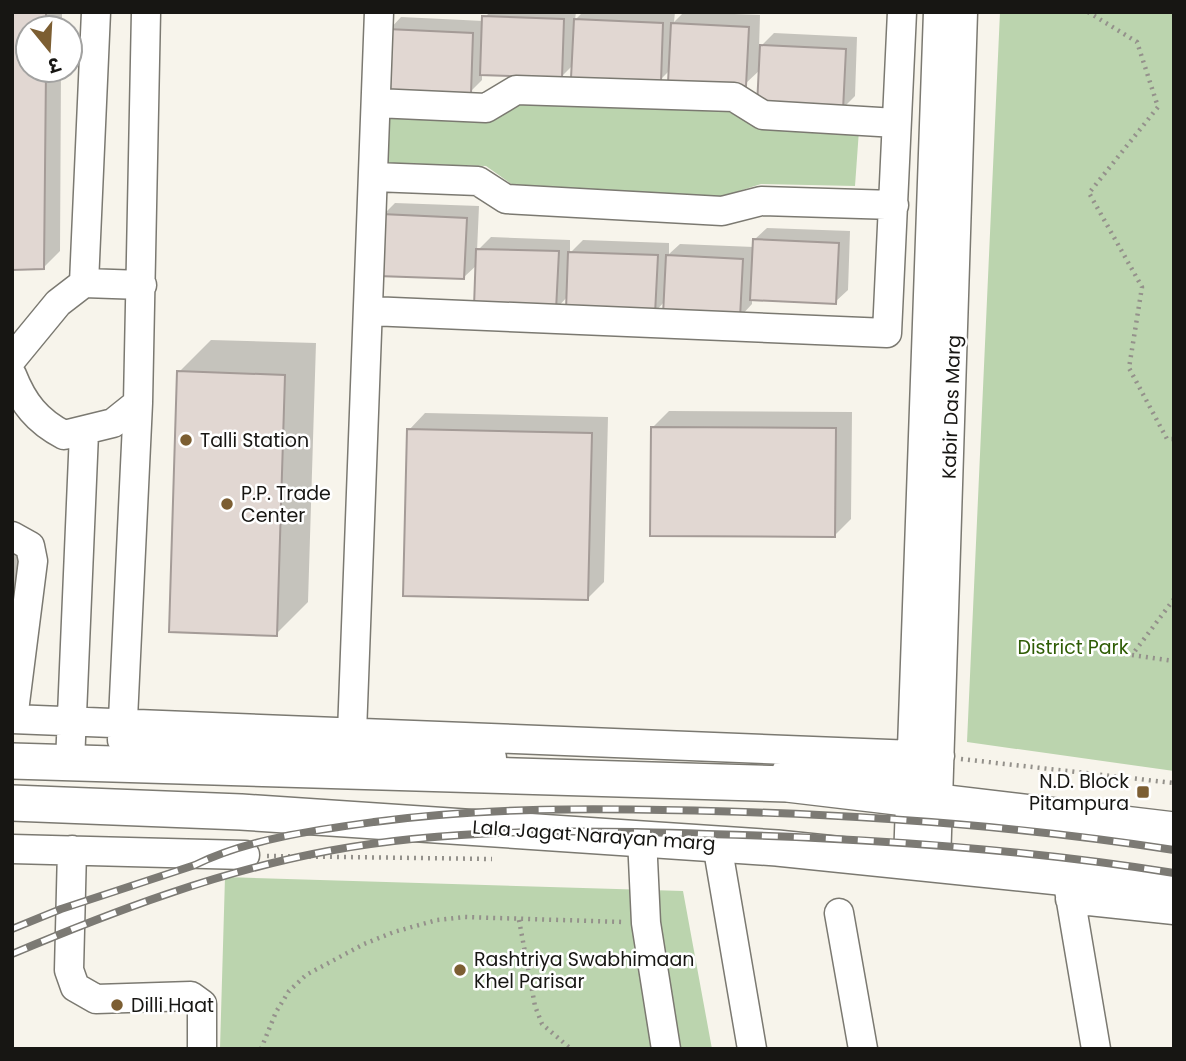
<svg xmlns="http://www.w3.org/2000/svg" width="1186" height="1061" viewBox="0 0 1186 1061" font-family="Poppins,'Noto Sans Devanagari',sans-serif">
	<style>
		.green { fill: #bbd4ae }
		.shadow { fill: #0003 }
		.building { fill: #e1d7d2; stroke: #a49b97; stroke-width: 2 }
		.lines { fill: none; stroke-linecap: round; stroke-linejoin: round }
		.minor-casing { stroke: #7b7971; stroke-width: 31 }
		.major-casing { stroke: #7b7971; stroke-width: 38 }
		.path { stroke: #94918b; stroke-width: 4.5; stroke-dasharray: 2 5; stroke-linecap: butt }
		.minor { stroke: #fff; stroke-width: 28 }
		.major { stroke: #fff; stroke-width: 35 }
		.rail-casing { stroke: #7c7a74; stroke-width: 8 }
		.rail { stroke: #fff; stroke-width: 5; stroke-dasharray: 16; stroke-linecap: butt }
		.poi-dot { fill: #7c5e32; stroke: #fff; stroke-width: 2.5 }
		.labels { text-anchor: middle; stroke-width: 5; stroke-linejoin: round; paint-order: stroke }
		.street-label { font-size: 19px; fill: #171613; stroke: #fff }
		.poi-label { font-size: 19px; fill: #171613; stroke: #fff; text-anchor: start }
		.park-label { font-size: 19px; fill: #2e5c04; stroke: #fff }
	</style>
	<rect width="100%" height="100%" fill="#f7f4eb"/>
	<path class="green" d="M1000 12H1174V771L967 742Z
		M524 101 721 107 758 126 859 130 855 186 761 184 717 198 517 188 486 166 386 163 388 116 482 122Z
		M225 877 683 891 712 1049H220Z"/>
	<path class="shadow" d="M12 12H62V28H28V70H61L60 251 43 268Z
		M489 12H576L575 20 583 12H675L674 22 684 12 760 15 759 48 774 33 857 37 855 96 843 108 761 69 745 84 671 69 660 80 574 64 562 76 482 74V80L470 92 389 30 401 17 484 21Z
		M395 203 479 206 477 251 491 237 570 240V253L583 240 669 243V254L680 244 754 247V240L767 228 850 231 848 290 835 302 752 299V304L740 317 665 301 655 312 568 296 556 309 478 264 464 277 383 215Z
		M211 340 316 343 308 602 276 634 179 372Z
		M669 411 852 412 851 519 835 535 652 428Z
		M425 413 608 417 604 582 588 598 409 430Z
		M12 546H21L12 635Z"/>
	<path class="building" d="M12 12H46V28H28V70H46L44 269 12 270Z
		M482 16 564 19 562 78 480 75Z
		M574 19 663 23 661 82 571 78Z
		M671 23 749 27 746 86 668 83Z
		M387 29 473 33 471 94 384 90Z
		M760 45 846 49 843 110 757 106Z
		M381 214 467 218 464 279 378 276Z
		M753 239 839 243 836 304 750 300Z
		M476 249 559 251 556 310 474 307Z
		M568 252 658 255 655 314 566 310Z
		M666 255 743 259 740 318 663 315Z
		M177 371 285 375 277 636 169 632Z
		M651 427 836 428 835 537 650 536Z
		M407 429 592 433 588 600 403 596Z"/>
	<g class="lines">
		<g class="minor-casing">
			<path id="minor" d="M376 103 486 108 516 90 734 97 763 115 896 123
				M374 177 478 181 506 199 722 211 761 201 894 205
				M84 283 142 285
				M370 311 887 333 902 12
				M12 359 58 303 84 283 96 12
				M12 375C23 403 37 421 64 435L113 423 138 403
				M12 536 30 546 33 561 13 719
				M12 719 940 756
				M135 725 131 744 492 758
				M352 733 379 12
				M122 740 138 403 146 12
				M70 762 84 433
				M787 770 911 774
				M642 838 646 923 666 1049
				M717 844 752 1049
				M12 849 245 855
				M72 850 69 970 75 987 96 999 191 996 202 1004V1049
				M908 861 938 12
				M936 864 963 12
				M1067 878 1096 1049
				M1070 899 1174 910
				M839 913 863 1049"/>
		</g>
		<g class="major-casing">
			<path id="major" d="M12 761 787 784 1174 830
				M12 803 241 812 777 848 1174 889"/>
		</g>
		<path class="path" d="M1088 12 1137 42 1158 107 1089 193 1142 287 1129 368 1167 439H1174
			M1174 599 1132 655 1174 661
			M961 759 1174 783
			M267 856 492 859
			M519 920 535 1006 542 1024 571 1049
			M261 1049 276 1012 289 991 306 975 364 944 394 932 437 920 465 917 624 922"/>
		<use href="#minor" class="minor"/>
		<use href="#major" class="major"/>
		<g class="rail-casing">
			<path id="rail" d="M12 929 61 909 195 865C248 839 315 830 374 822 485 807 598 808 711 811 866 815 1021 826 1174 850
				M12 954C114 911 220 871 328 851 453 828 581 830 707 834 863 838 1019 848 1174 873"/>
		</g>
		<use href="#rail" class="rail"/>
	</g>
	<g class="poi-dot">
		<circle cx="186" cy="440" r="7"/>
		<circle cx="227" cy="504" r="7"/>
		<rect x="1136" y="785" width="14" height="14" rx="3.5"/>
		<circle cx="460" cy="970" r="7"/>
		<circle cx="117" cy="1005" r="7"/>
	</g>
	<g class="labels">
		<g class="street-label">
			<text transform="translate(951 407) rotate(-88)" y="7">Kabir Das Marg</text>
			<text transform="translate(594 835) rotate(4)" y="7">Lala Jagat Narayan marg</text>
		</g>
		<g class="poi-label">
			<text x="200" y="447">Talli Station</text>
			<text x="241" y="500">P.P. Trade<tspan x="241" dy="22">Center</tspan></text>
			<text x="1129" y="788" text-anchor="end">N.D. Block<tspan x="1129" dy="22">Pitampura</tspan></text>
			<text x="474" y="966">Rashtriya Swabhimaan<tspan x="474" dy="22">Khel Parisar</tspan></text>
			<text x="131" y="1012">Dilli Haat</text>
		</g>
		<g class="park-label">
			<text x="1073" y="654">District Park</text>
		</g>
	</g>
	<rect width="1186" height="1061" fill="none" stroke="#171613" stroke-width="28"/>
	<g transform="translate(49 49) rotate(162)"><circle r="33" fill="#ffffff" stroke="#a2a2a1" stroke-width="2"/>
	<path d="M0-5L12 26L0 18L-12 26Z" fill="#7c5e32"/>
	<text y="-10" font-size="19" font-weight="bold" text-anchor="middle" fill="#171613">उ</text>
	</g>
</svg>
